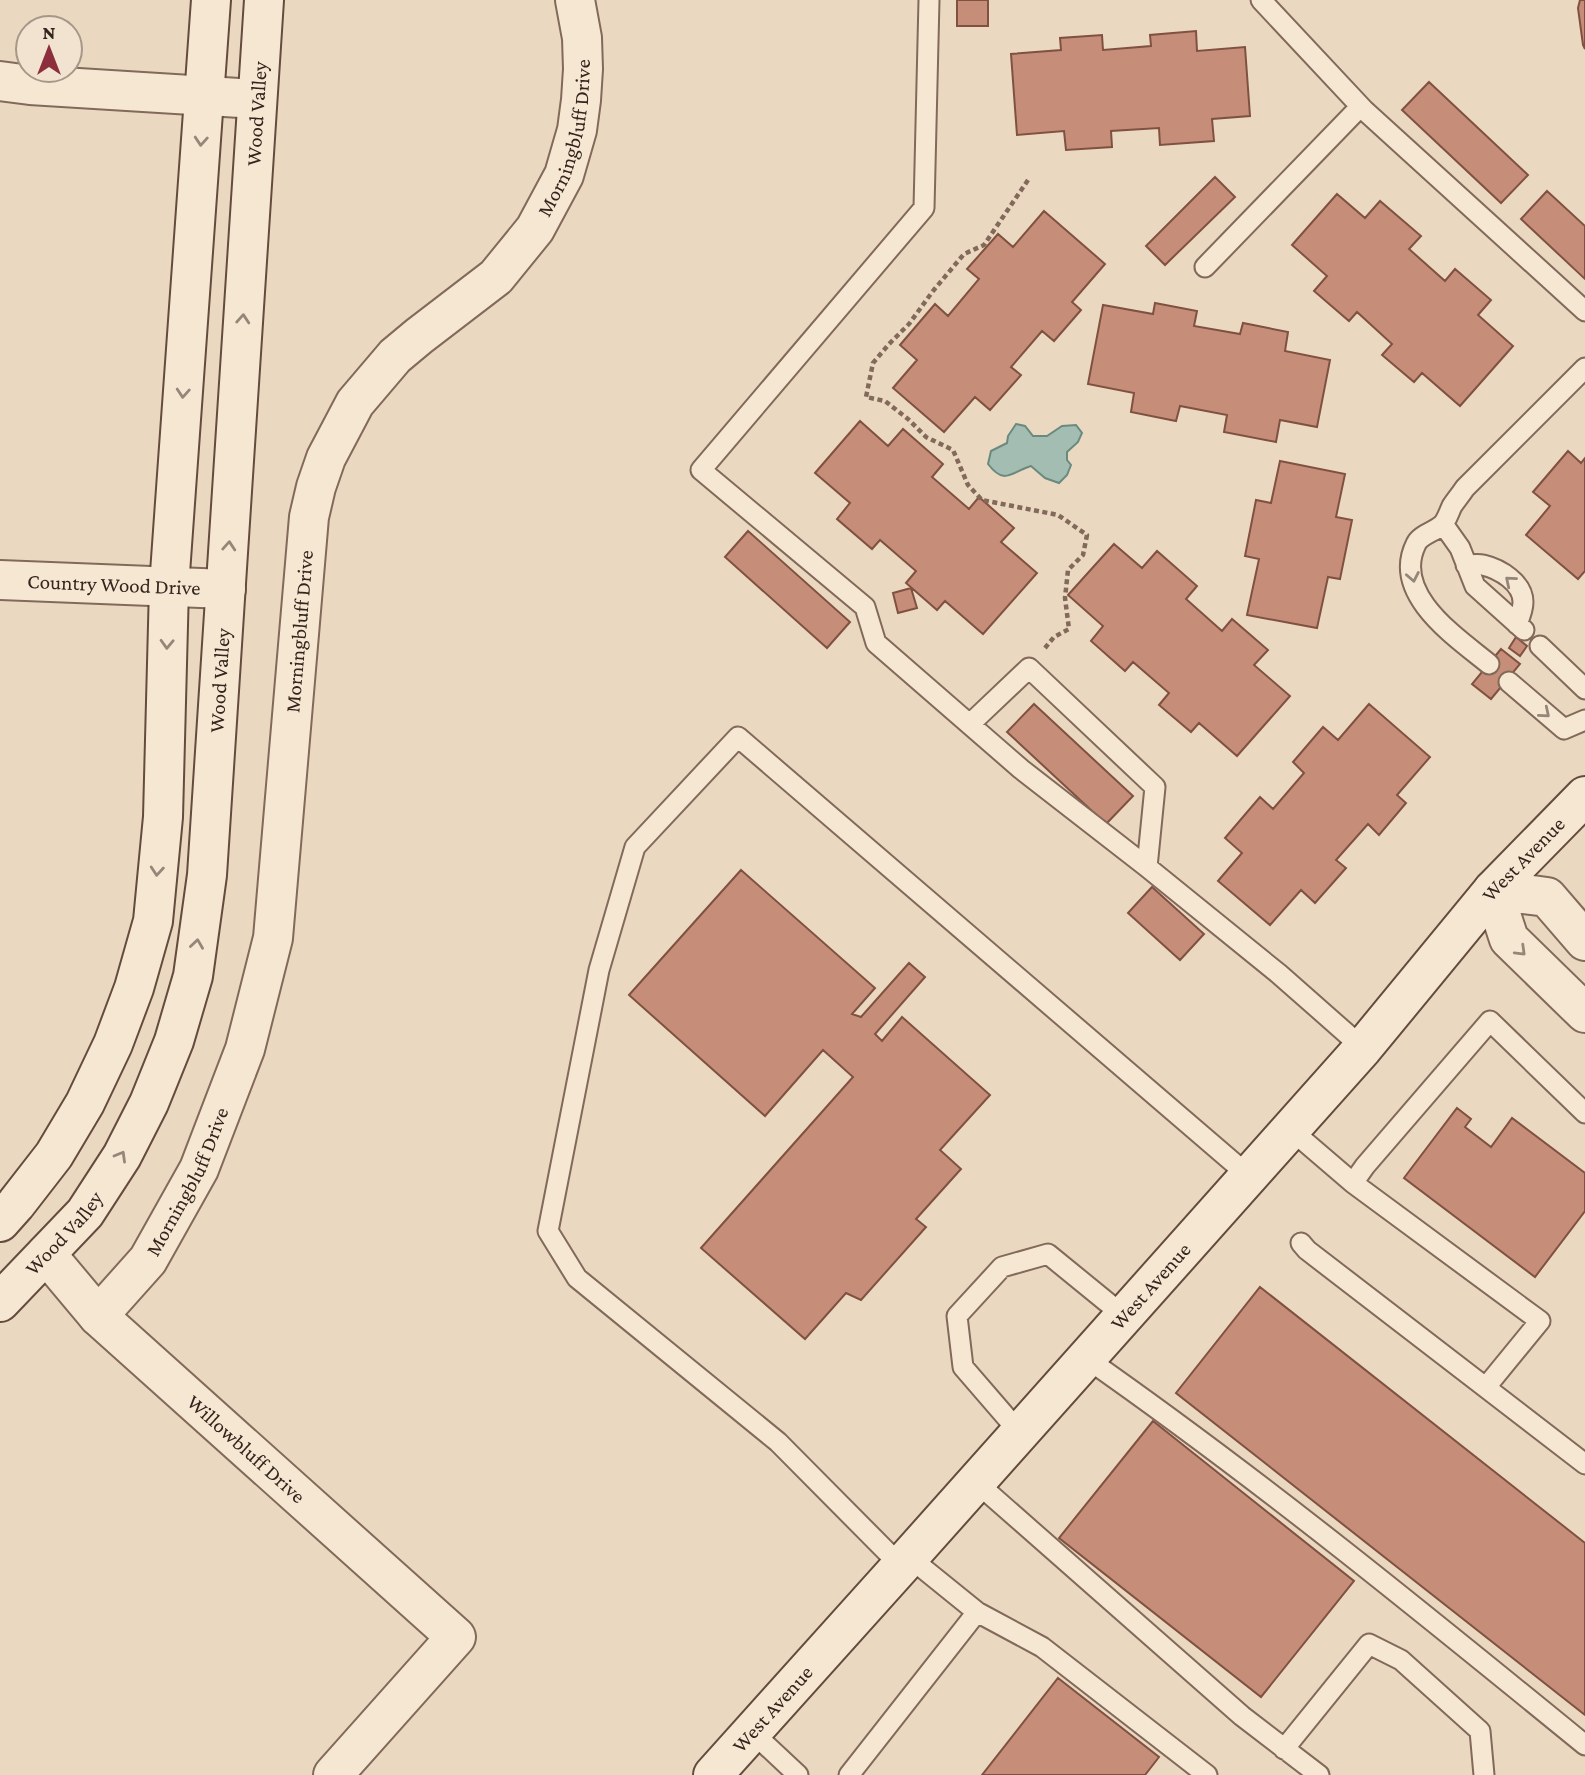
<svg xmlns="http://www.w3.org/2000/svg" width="1585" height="1775" viewBox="0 0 1585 1775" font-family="'Crimson Pro',serif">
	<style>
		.water { fill: #a3bdb2; stroke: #6b8a7e; stroke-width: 2 }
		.building { fill: #c68e79; stroke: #805141; stroke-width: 2 }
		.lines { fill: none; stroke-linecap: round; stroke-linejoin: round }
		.lane-casing { stroke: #82695a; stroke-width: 23 }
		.street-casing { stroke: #82695a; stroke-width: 42 }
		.secondary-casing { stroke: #644b3d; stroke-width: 42 }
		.path { stroke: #82695a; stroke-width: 4.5; stroke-dasharray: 5 3.5; stroke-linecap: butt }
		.lane { stroke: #f6e7d3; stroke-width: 19 }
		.street { stroke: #f6e7d3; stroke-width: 38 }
		.secondary { stroke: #f6e7d3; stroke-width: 38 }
		.oneway { stroke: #948678 }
		.labels { text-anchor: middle; stroke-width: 6; stroke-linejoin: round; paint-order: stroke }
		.street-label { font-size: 21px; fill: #33251d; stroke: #f2e3d0 }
	</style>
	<rect width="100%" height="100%" fill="#ead8c1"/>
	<path class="water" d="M1016 424 1025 426 1033 436H1047L1062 426 1076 425 1082 433 1078 442 1067 452V460L1071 465 1067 475 1059 483 1045 478 1031 466C1011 472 1005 486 988 464L991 451 1007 443 1008 436Z"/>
	<path class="building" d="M957 0H988V26H957Z
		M1580 0H1585V49L1583 45 1578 8Z
		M1196 31 1197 51 1245 47 1250 116 1212 119 1214 141 1160 145 1159 128 1111 131 1112 147 1066 150 1064 131 1017 135 1011 54 1061 50 1060 38 1102 35 1103 50 1151 46 1150 35Z
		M1429 82 1528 175 1501 203 1402 110Z
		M1215 177 1235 197 1165 265 1146 246Z
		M1547 191 1585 226V279L1521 219Z
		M1337 194 1365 218 1380 201 1421 236 1409 249 1445 281 1455 269 1491 300 1478 315 1513 346 1460 406 1422 373 1414 382 1382 355 1392 344 1357 312 1349 321 1314 291 1327 276 1292 245Z
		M1044 211 1105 264 1072 302 1081 310 1054 341 1042 331 1011 367 1021 375 990 410 975 397 944 432 893 388 917 360 900 345 935 304 948 316 979 279 967 269 998 234 1013 247Z
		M1155 303 1197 311 1194 326 1240 334 1243 323 1288 332 1285 351 1330 360 1317 427 1280 420 1276 442 1224 432 1227 415 1180 406 1176 421 1131 412 1134 393 1088 384 1103 305 1153 314Z
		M860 421 888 446 903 429 943 464 932 477 969 509 979 497 1014 528 1001 542 1037 573 983 634 945 601 937 610 906 583 916 571 880 540 872 549 837 519 850 503 815 473Z
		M1568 451 1581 463 1585 458V571L1578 579 1526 535 1550 506 1533 492Z
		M1280 461 1345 474 1336 517 1352 520 1340 579 1328 577 1317 628 1247 615 1259 559 1245 556 1256 500 1271 503Z
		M748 531 850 622 827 648 725 557Z
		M1114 544 1142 568 1157 551 1197 586 1186 599 1222 631 1232 619 1268 650 1254 665 1290 696 1237 756 1199 723 1191 732 1159 705 1169 693 1133 662 1125 671 1091 641 1103 626 1068 595Z
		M911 588 917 608 898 613 893 593Z
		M1516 637 1527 646 1520 656 1509 648Z
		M1501 649 1520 664 1491 699 1472 684Z
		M1034 704 1133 796 1106 824 1007 732Z
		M1369 704 1430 757 1397 795 1406 803 1379 835 1368 824 1336 860 1346 868 1315 903 1301 890 1270 925 1218 881 1242 853 1225 838 1260 797 1273 809 1304 773 1293 762 1323 727 1338 740Z
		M741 870 875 988 852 1014 861 1017 909 963 925 977 875 1034 882 1041 902 1017 990 1095 940 1150 961 1169 916 1219 926 1227 861 1300 846 1293 805 1339 701 1248 853 1077 823 1050 765 1116 629 995Z
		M1152 887 1204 934 1180 960 1128 913Z
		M1457 1108 1471 1119 1465 1127 1491 1147 1512 1118 1585 1173V1211L1535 1277 1404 1178Z
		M1260 1287 1585 1543V1715L1176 1393Z
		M1153 1421 1354 1581 1261 1697 1059 1538Z
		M1058 1678 1159 1757 1145 1775H982Z"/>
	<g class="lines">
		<g class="lane-casing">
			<path id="lane" d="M929 0 924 208 701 470 865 607 876 643 1021 769 1147 867 1279 974 1363 1048
				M1261 0 1364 110 1585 311
				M1205 267 1360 107
				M1443 524 1460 548 1475 586 1524 630
				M1466 565C1471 565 1478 564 1483 565 1500 569 1523 583 1523 602 1523 610 1520 617 1517 624
				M1540 646 1585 689
				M1489 664C1456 637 1391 594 1416 544 1420 535 1434 532 1442 525 1447 520 1449 512 1452 506 1456 500 1461 494 1465 488L1585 368
				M1509 682 1564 729 1585 720
				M970 724 1029 668 1155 787 1147 867
				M1290 1129 1353 1183 1365 1166 1490 1021 1585 1113
				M1353 1183 1540 1321 1486 1387
				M1301 1243 1307 1250 1585 1464
				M1086 1358C1259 1479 1422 1612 1585 1745
				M1020 1433 963 1367 957 1316 1002 1267 1048 1254 1124 1316
				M976 1482 1242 1716 1319 1775
				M901 1566 778 1442 577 1278 548 1231 599 970 635 847 738 737 1249 1176
				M977 1612 1042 1647 1207 1775
				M752 1732 798 1775
				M1284 1749 1369 1644 1401 1660 1480 1731 1484 1775
				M849 1775 977 1612 909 1557"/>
		</g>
		<g class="street-casing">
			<g id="street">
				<path d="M0 81 30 85 257 99"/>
				<path id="s1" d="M0 580 226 589"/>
				<path d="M1585 941 1547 897 1493 890 1509 939 1585 1013"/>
				<path id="s2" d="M46 1254 98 1316 456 1637 333 1775"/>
				<path id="s3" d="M98 1316 148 1260 199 1169 245 1049 273 938 309 517 316 487 326 458 355 403 395 356 419 336 496 277 535 229 564 175 577 130 581 100 583 69 582 38 575 0"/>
			</g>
		</g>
		<g class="secondary-casing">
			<g id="secondary">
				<path d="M0 1222 16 1204 54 1155 85 1103 113 1044 134 988 153 921 163 817 169 587 211 0"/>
				<path id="s4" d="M0 1302 85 1213 122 1156 149 1103 174 1041 193 976 207 875 264 0"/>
				<path id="s5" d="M713 1775 909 1557 1363 1048 1493 890 1585 796"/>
			</g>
		</g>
		<path class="path" d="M1028 180 984 245 964 254 933 291 909 324 889 344 873 363 866 397 885 401 908 419 926 437 953 450 968 485 982 500 1058 515 1087 535 1083 555 1068 570 1065 598 1069 629 1054 637 1045 648"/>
		<use href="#lane" class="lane"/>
		<use href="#street" class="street"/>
		<use href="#secondary" class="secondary"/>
	</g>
	<defs><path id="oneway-chevron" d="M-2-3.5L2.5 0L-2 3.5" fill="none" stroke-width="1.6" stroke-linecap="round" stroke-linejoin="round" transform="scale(1.75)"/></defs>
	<g class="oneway">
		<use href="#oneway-chevron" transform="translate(201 141) rotate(94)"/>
		<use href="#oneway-chevron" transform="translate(243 319) rotate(-86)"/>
		<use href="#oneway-chevron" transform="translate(183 393) rotate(94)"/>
		<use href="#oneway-chevron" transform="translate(229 546) rotate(-86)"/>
		<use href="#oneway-chevron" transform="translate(1413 577) rotate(79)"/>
		<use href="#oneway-chevron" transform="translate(1510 581) rotate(-140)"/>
		<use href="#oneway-chevron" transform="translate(167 644) rotate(92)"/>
		<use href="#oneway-chevron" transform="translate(1545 713) rotate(40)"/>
		<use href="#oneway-chevron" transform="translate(157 871) rotate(95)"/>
		<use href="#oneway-chevron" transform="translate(197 944) rotate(-82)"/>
		<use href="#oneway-chevron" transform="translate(1521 951) rotate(44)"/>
		<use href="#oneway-chevron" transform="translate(121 1156) rotate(-60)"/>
	</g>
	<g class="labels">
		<g class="street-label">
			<text dy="7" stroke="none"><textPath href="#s4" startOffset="1250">Wood Valley</textPath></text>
			<text dy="7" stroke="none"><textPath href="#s3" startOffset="1318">Morningbluff Drive</textPath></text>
			<text dy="7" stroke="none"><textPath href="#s1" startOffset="114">Country Wood Drive</textPath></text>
			<text dy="7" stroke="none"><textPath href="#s3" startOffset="730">Morningbluff Drive</textPath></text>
			<text dy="7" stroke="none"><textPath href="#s4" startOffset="682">Wood Valley</textPath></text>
			<text dy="7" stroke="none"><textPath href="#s5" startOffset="1223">West Avenue</textPath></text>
			<text dy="7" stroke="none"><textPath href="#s3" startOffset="163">Morningbluff Drive</textPath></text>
			<text dy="7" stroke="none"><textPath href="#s4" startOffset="94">Wood Valley</textPath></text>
			<text dy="7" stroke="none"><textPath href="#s5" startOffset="656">West Avenue</textPath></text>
			<text dy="7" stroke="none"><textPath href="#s2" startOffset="280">Willowbluff Drive</textPath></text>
			<text dy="7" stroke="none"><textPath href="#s5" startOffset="89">West Avenue</textPath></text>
		</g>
	</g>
	<g transform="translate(49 49)"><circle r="33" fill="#f2e3d0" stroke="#a69788" stroke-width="2"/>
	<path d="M0-5L12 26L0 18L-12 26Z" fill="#8d2e3c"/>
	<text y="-10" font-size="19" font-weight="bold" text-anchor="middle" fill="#33251d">N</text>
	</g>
</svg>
